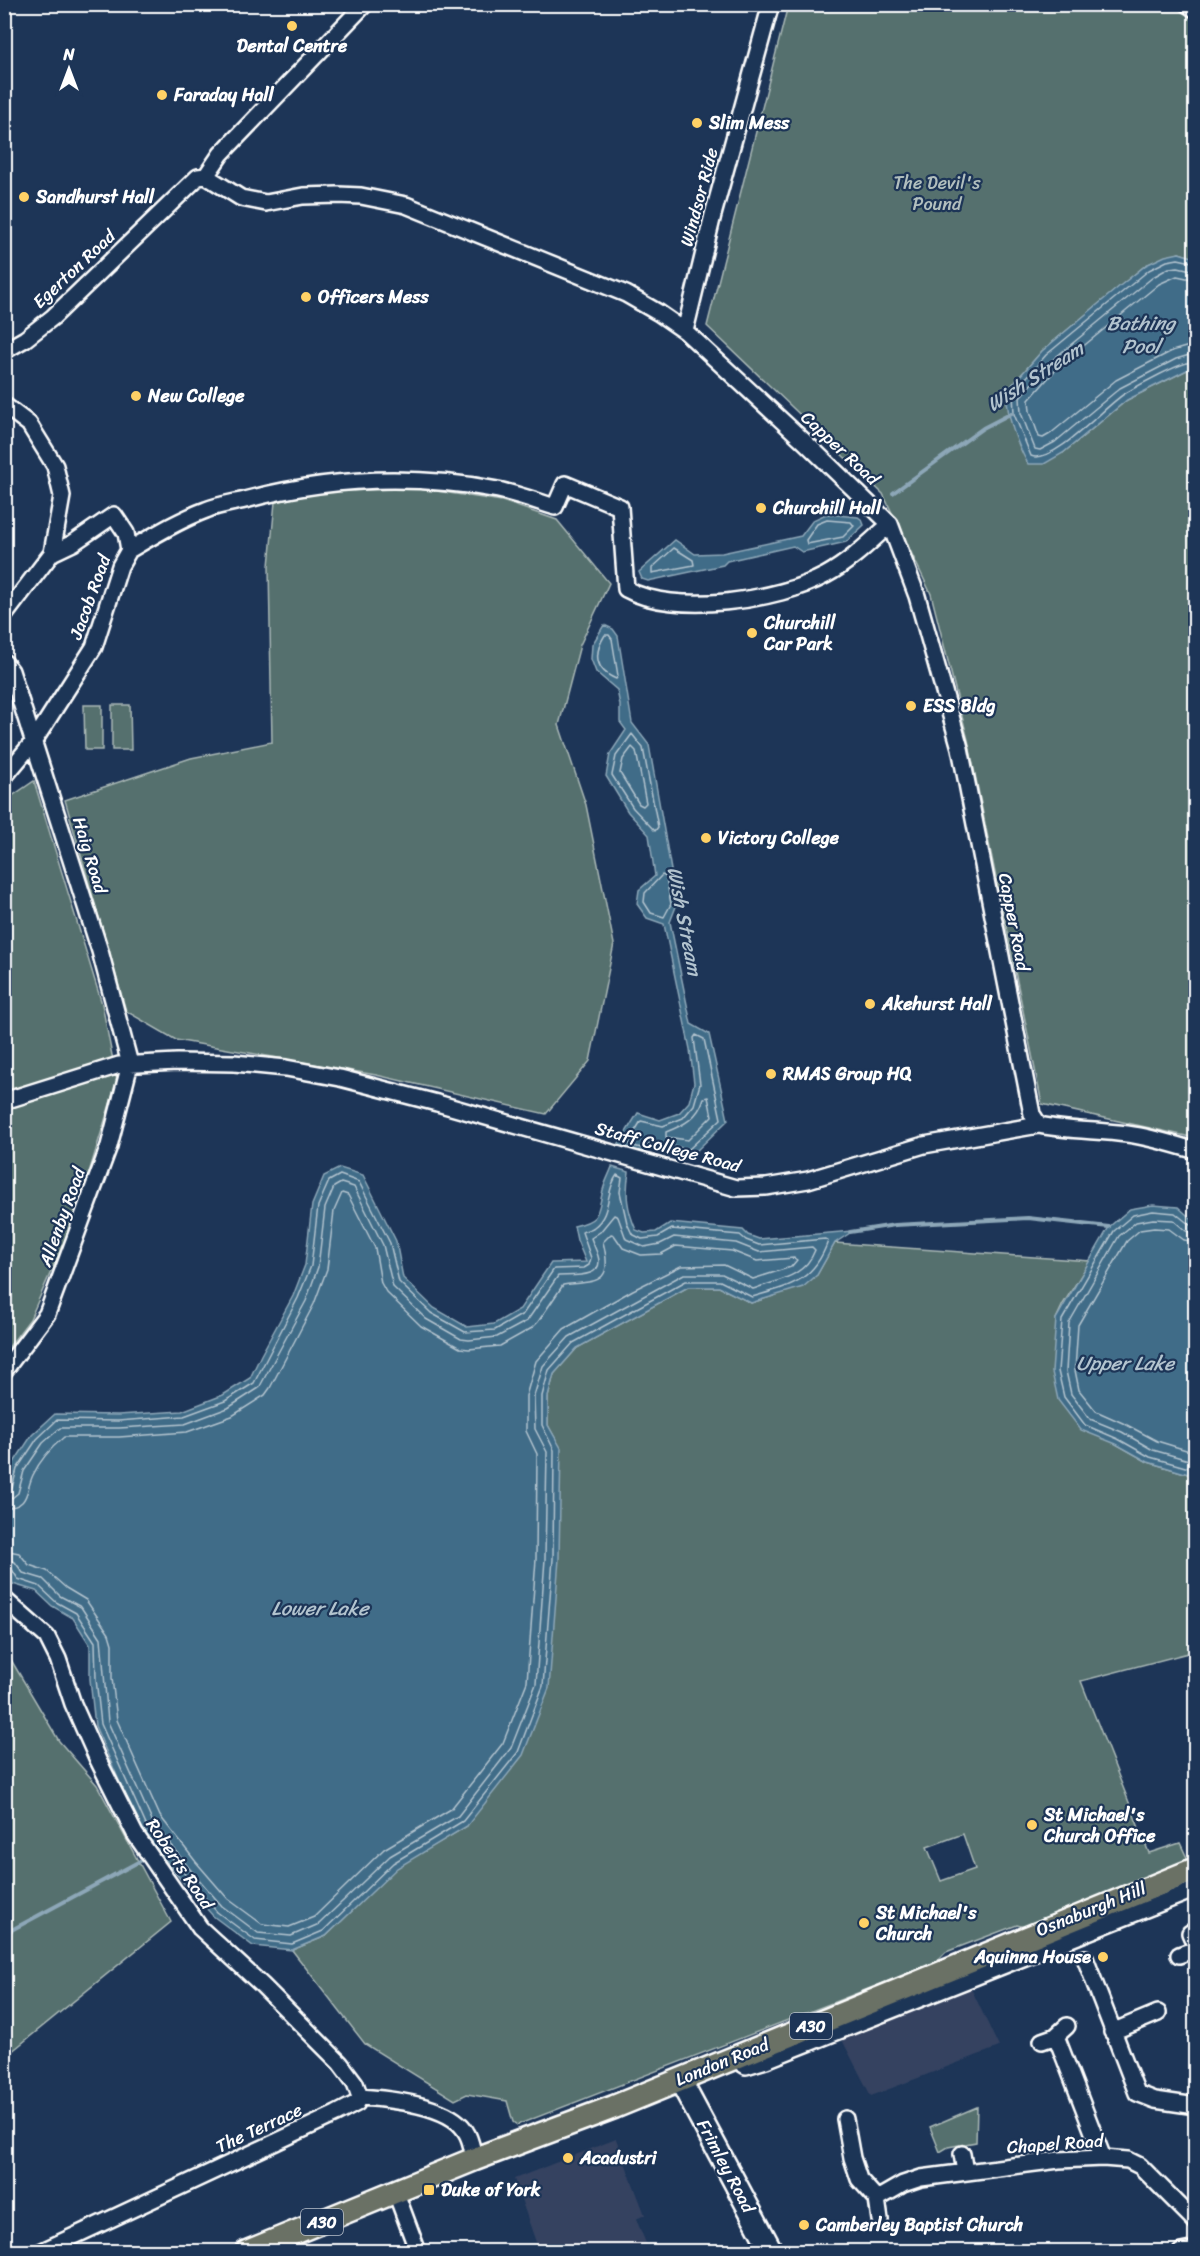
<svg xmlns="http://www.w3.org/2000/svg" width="1200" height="2256" viewBox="0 0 1200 2256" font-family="Sriracha,sans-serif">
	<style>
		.built { fill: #344261 }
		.green { fill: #55706e; stroke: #aab8b6; stroke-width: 1.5; fill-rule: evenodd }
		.water { fill: #416c88; stroke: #8da7b8; stroke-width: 1.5 }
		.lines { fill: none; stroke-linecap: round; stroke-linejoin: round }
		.shore { stroke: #b3c4cf; stroke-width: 1.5 }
		.stream { stroke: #8da7b8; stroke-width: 4 }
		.minor-casing { stroke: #fff; stroke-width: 20 }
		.secondary-casing { stroke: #fff; stroke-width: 26 }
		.primary-casing { stroke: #fff; stroke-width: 27 }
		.minor { stroke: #1d3557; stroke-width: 15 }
		.secondary { stroke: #1d3557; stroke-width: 21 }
		.primary { stroke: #6b7165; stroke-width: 22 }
		.poi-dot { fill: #ffd166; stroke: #1d3557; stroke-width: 2 }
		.labels { text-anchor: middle; stroke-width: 4.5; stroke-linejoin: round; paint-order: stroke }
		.shield { fill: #1d3557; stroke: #bbc2cd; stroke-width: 1.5 }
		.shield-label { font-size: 16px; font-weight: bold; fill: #fff }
		.poi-label { font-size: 18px; font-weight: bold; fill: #fff; stroke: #1d3557; text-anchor: start }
		.park-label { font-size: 18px; fill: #b2bfbe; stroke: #1d3557 }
		.street-label { font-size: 18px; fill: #fff; stroke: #1d3557 }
		.water-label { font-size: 20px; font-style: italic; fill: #b3c4cf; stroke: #1d3557 }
	</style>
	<rect width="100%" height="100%" fill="#1d3557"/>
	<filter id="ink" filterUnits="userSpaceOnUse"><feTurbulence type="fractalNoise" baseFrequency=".0167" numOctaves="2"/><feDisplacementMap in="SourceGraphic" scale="12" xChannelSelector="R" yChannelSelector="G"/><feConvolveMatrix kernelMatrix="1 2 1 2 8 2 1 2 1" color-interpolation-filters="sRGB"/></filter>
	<g filter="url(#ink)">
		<path class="built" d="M968 1982 999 2047 871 2096 839 2034Z
			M616 2139 645 2215 636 2219 648 2248 639 2252 539 2251 514 2179Z"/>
		<path class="green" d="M788 5H1195V258L1179 253 1146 265 1042 351 1006 392 1063 453 1127 400 1195 366V1138L1042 1104 968 740 931 594 883 494 707 326Z
			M392 489H423L502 501 557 520 609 583 580 645 559 725 586 805 614 944 590 1061 546 1114 376 1075 176 1040 126 1011 65 800 191 758 272 742 269 566 275 502 324 492Z
			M84 705H102V750H85Z
			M112 705H130L131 750H112Z
			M34 781 102 1004 117 1081 76 1215 30 1319 5 1352V801Z
			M835 1243 1090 1261 1063 1304 1056 1319 1116 1444 1148 1462 1195 1476 1196 1651 1081 1681 1149 1853 1180 1843 1190 1864 1028 1928 1017 1925 946 1952 935 1963 517 2125 513 2122 507 2101 467 2094 455 2100 365 2044 292 1950 326 1936 397 1867 467 1826 559 1469 560 1448 548 1425V1397L554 1374 577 1348 688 1287H719L751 1303 773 1296 817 1275ZM963 1834 975 1869 941 1881 927 1847Z
			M4 1648 59 1741 97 1785 171 1922 5 2057Z
			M977 2107 976 2142 948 2147 940 2152 930 2127Z"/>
		<path class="water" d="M1179 253 1195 258V366L1127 400 1063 453 1044 464H1028C1015 440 1008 419 1006 392L1042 351 1121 285 1146 265 1165 256Z
			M826 514 858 517 862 520 864 525 846 542 802 552 793 546 727 561 723 565 648 581 642 579 639 572 675 540 695 554 722 553 801 536 813 520Z
			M604 625 613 629 618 636 632 723 649 745 677 904 670 922 691 1024 709 1034 728 1120 691 1156 650 1148 643 1155 616 1148 638 1113 660 1120 679 1113 689 1102 694 1083 690 1049 664 924 647 918 637 904 639 890 655 876 649 835 628 812 606 776 610 754 626 730 620 722V705L617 690 596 672 591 659 592 645Z
			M612 1167 629 1172C625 1194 627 1209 636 1230L644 1233 656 1232 670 1223 743 1230 748 1235 759 1239 853 1231 835 1243 817 1275 803 1287 751 1303 719 1287H688L577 1348 554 1374 548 1397V1425L561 1448 559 1559 549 1688 523 1755 467 1826 397 1868 326 1936 292 1950 253 1946 213 1916 178 1876 140 1828 95 1726 90 1679V1645L73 1618 52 1606 36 1591 13 1584 4 1568 5 1499 11 1467 32 1435 55 1414 118 1415 182 1411 223 1395 250 1378 261 1355 293 1296 305 1265 312 1205 324 1176 340 1168 363 1175 396 1241 403 1278 434 1308 467 1327 494 1324 520 1309 551 1263 586 1262 577 1240 574 1226C601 1220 597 1214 603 1190 605 1182 609 1175 612 1167Z
			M1153 1205 1178 1207 1195 1222V1476L1148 1462 1116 1444 1081 1430 1058 1400 1052 1372 1056 1319 1109 1227 1130 1209Z"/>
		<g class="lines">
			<path class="shore" d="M1196 263 1178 259 1167 261 1149 270 1046 355 1013 393 1014 414 1031 456C1053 465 1104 407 1124 394 1139 385 1180 362 1196 361
				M1196 271 1178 267 1169 268 1153 277 1051 361 1020 397 1021 413 1035 449 1040 450 1055 442 1120 388 1176 359 1196 353
				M1196 280 1177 276 1159 284 1058 367 1029 400 1030 411 1039 437 1043 438 1050 434 1116 380 1172 351 1196 344
				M827 520 851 522 854 526 843 537 807 544 806 540 817 524Z
				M674 548 693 560 694 565 652 573V568Z
				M605 635H609L612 639 618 676 616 679C595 670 593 654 605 635Z
				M632 734 643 748 658 827 655 831 633 808 612 775 616 756Z
				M632 747 636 751 646 803 643 806 639 804 620 773 623 759Z
				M662 875 666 877 671 904 664 917 651 913 644 902 645 893Z
				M696 1035 704 1039 721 1119 689 1149 650 1143 641 1148 630 1145 629 1141 641 1121 663 1126 683 1118 694 1105 700 1084 694 1038Z
				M708 1097 712 1116 688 1140 666 1137V1132C684 1125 698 1118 704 1098Z
				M1196 1226 1190 1225 1175 1213 1153 1211 1133 1215 1114 1231 1062 1320 1058 1371 1064 1397 1085 1425 1118 1439 1150 1457 1196 1470
				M1196 1233 1186 1231 1173 1220 1153 1219 1136 1222 1119 1236 1069 1323 1066 1371 1071 1394 1090 1419 1122 1432 1153 1450 1196 1462
				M1196 1242 1184 1240 1169 1229 1154 1228 1140 1230 1127 1241 1078 1325 1075 1370 1079 1390 1096 1411 1125 1424 1157 1441 1196 1453
				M4 1492 12 1488 17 1469 37 1439 57 1420 118 1421 184 1416 225 1401 254 1383 298 1298 311 1266 318 1206 329 1181 340 1175 359 1182 390 1243 399 1282 431 1313 465 1332 495 1330 523 1314 554 1269 584 1268 589 1265 591 1258 582 1232C585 1230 591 1230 594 1227 612 1214 605 1191 617 1175L622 1178 620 1192 627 1223 632 1234 642 1239 658 1237 672 1229 740 1235 746 1240 759 1245 825 1239 828 1241C814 1282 789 1286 752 1297L720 1281H686L573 1343 549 1370 542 1396V1425L554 1450 553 1559 543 1686 518 1752 463 1821 393 1863 323 1931 292 1944 255 1940 217 1912 183 1872 146 1825 101 1724 96 1679 95 1642 76 1613 56 1602 39 1586 18 1579 11 1568 4 1566
				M4 1499 12 1498 18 1493 24 1471 43 1443 60 1428H119L185 1424 228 1408 259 1388 306 1301 318 1267 325 1208 334 1187 341 1183 354 1187 383 1245 393 1287 426 1319 461 1339 469 1340 497 1337 527 1321 558 1276C572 1275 605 1279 598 1256 596 1249 593 1244 591 1238L600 1232 614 1215 618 1217 626 1239 644 1247 660 1244 674 1237 736 1243 759 1252 812 1247 815 1250C805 1277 778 1280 753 1289L722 1274H684L569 1337 543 1366 534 1396 535 1429 547 1452 545 1559 536 1684 511 1748 458 1816 390 1856 319 1924 291 1936 258 1933 222 1906 189 1868 152 1821 108 1722 101 1638 81 1607 60 1596 43 1579 23 1573 15 1562 4 1559
				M4 1508C30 1507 25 1492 33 1475 40 1460 52 1447 64 1437H119L187 1432 232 1416 265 1395 270 1388 314 1304 327 1269 334 1211 342 1193 348 1195 375 1248 381 1283 386 1292 421 1326 460 1348 469 1349 500 1346 532 1328 538 1322 563 1285C597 1281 614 1285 603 1242L611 1234 614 1235 623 1248 641 1255 661 1254 676 1246 732 1251 757 1261 794 1258 797 1260 791 1267 753 1279 724 1265 681 1266 633 1290 564 1329 536 1361 526 1396V1431L537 1454 536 1559 527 1682 503 1743 451 1809 384 1849 314 1917 289 1927 262 1924 228 1899 196 1862 160 1816 117 1720 112 1678V1644L109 1634 86 1600 66 1588 47 1571 29 1565 19 1553 4 1550"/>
			<path class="stream" d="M893 493 983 428 1012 413
				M850 1232 895 1225 1028 1218 1109 1227
				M4 1934 140 1861"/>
			<g class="minor-casing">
				<path id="minor" d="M1187 4 1196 10
					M206 176 241 198 266 203 303 196 338 195 361 196 406 205 626 294 659 313 685 331 805 442 890 524 917 596 960 748 1032 1114 1039 1125
					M685 331 713 215 771 4
					M4 351 25 339 53 317 198 177 206 176 221 154 365 4
					M4 405 29 424 55 466 62 496 52 553 4 616
					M129 550C153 536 179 520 206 510 218 505 232 503 245 500 327 478 414 474 498 490 517 494 536 501 555 507L565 484 620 507 626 589C674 616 778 601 826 575 850 562 870 542 890 524
					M4 662 11 671 100 951 130 1064
					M4 777 34 741 94 647 120 566 129 550 126 533 114 515 73 543 52 553
					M4 1101 119 1065 177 1062 234 1063 286 1068 340 1078 437 1103 736 1188 766 1187 808 1180 924 1145 1039 1125C1068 1131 1098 1130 1127 1134 1151 1137 1173 1144 1196 1151
					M4 1371 47 1314 109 1146 130 1064
					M4 1599 47 1637 58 1659 73 1704 98 1760 135 1834 200 1928 262 1985 340 2063 355 2083 360 2097
					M1190 1933 1196 1947
					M1179 1955 1196 1949
					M1085 1958 1137 2093 1155 2100 1196 2106
					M1112 2032 1158 2013
					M1056 2036 1103 2158
					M1042 2041 1056 2036 1067 2026
					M733 2058 746 2066 766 2060 1196 1889
					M360 2097C389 2099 451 2105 466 2132 471 2139 472 2151 475 2159
					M845 2119 852 2158 859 2179 877 2199 880 2220
					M962 2154 965 2172
					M396 2193 418 2252
					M877 2199 903 2184 921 2178 1059 2160 1103 2158 1128 2160 1140 2166 1196 2222
					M40 2252 336 2114 357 2103 360 2097
					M1181 2252 1196 2249"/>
			</g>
			<g class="secondary-casing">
				<path id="secondary" d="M680 2080 772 2252"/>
			</g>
			<g class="primary-casing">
				<path id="primary" d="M247 2252 475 2159 614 2107 1196 1869"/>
			</g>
			<use href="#minor" class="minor"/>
			<use href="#secondary" class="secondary"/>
			<use href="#primary" class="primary"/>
		</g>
	</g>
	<g class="poi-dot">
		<circle cx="292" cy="26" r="6"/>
		<circle cx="162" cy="95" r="6"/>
		<circle cx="697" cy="123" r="6"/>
		<circle cx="24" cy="197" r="6"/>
		<circle cx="306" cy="297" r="6"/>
		<circle cx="136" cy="396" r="6"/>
		<circle cx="761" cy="508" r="6"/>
		<circle cx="752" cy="633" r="6"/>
		<circle cx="911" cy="706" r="6"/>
		<circle cx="706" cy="838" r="6"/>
		<circle cx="870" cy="1004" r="6"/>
		<circle cx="771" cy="1074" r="6"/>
		<circle cx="1032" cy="1825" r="6"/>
		<circle cx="864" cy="1923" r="6"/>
		<circle cx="1103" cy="1957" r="6"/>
		<circle cx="568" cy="2158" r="6"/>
		<rect x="423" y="2184" width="12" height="12" rx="3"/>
		<circle cx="804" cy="2225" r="6"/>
	</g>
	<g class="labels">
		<g class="shield">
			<rect x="790" y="2013" width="42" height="26" rx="4.5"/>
			<rect x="301" y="2209" width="42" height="26" rx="4.5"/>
		</g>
		<g class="shield-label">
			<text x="811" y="2032">A30</text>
			<text x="322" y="2228">A30</text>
		</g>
		<g class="poi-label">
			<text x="292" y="52" text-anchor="middle">Dental Centre</text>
			<text x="174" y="101">Faraday Hall</text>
			<text x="709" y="129">Slim Mess</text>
			<text x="36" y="203">Sandhurst Hall</text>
			<text x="318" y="303">Officers Mess</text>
			<text x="148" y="402">New College</text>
			<text x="773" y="514">Churchill Hall</text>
			<text x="764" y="629">Churchill<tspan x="764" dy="21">Car Park</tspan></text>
			<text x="923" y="712">ESS Bldg</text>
			<text x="718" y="844">Victory College</text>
			<text x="882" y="1010">Akehurst Hall</text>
			<text x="783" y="1080">RMAS Group HQ</text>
			<text x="1044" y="1821">St Michael's<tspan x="1044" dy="21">Church Office</tspan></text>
			<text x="876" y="1919">St Michael's<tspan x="876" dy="21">Church</tspan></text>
			<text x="1091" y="1963" text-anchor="end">Aquinna House</text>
			<text x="580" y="2164">Acadustri</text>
			<text x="441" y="2196">Duke of York</text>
			<text x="816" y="2231">Camberley Baptist Church</text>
		</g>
		<g class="park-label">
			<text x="937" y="189">The Devil's<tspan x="937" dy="21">Pound</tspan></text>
		</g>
		<g class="street-label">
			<text transform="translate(699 197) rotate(-75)" y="6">Windsor Ride</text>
			<text transform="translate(74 269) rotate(-43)" y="6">Egerton Road</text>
			<text transform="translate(840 448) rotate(43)" y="6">Capper Road</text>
			<text transform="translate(90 597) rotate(-70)" y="6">Jacob Road</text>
			<text transform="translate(90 855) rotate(73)" y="6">Haig Road</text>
			<text transform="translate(1014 922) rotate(79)" y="6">Capper Road</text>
			<text transform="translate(668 1147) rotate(15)" y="6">Staff College Road</text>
			<text transform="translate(62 1217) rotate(-70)" y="6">Allenby Road</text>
			<text transform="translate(180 1864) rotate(56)" y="6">Roberts Road</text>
			<text transform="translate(1091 1909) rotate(-22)" y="6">Osnaburgh Hill</text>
			<text transform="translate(722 2062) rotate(-22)" y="6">London Road</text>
			<text transform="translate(259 2128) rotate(-25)" y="6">The Terrace</text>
			<text transform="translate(1055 2144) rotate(-4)" y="6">Chapel Road</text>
			<text transform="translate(726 2166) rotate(62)" y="6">Frimley Road</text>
		</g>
		<g class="water-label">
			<text x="1141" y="330">Bathing<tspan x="1141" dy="23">Pool</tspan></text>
			<text transform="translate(1035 376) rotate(-33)" y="7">Wish Stream</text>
			<text transform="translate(685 921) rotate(79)" y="7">Wish Stream</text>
			<text x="1125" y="1370">Upper Lake</text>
			<text x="320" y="1615">Lower Lake</text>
		</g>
	</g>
	<rect width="1200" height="2256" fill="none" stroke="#1d3557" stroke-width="24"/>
	<rect x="12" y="12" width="1176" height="2232" fill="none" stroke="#fff" stroke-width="2" filter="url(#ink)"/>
	<g transform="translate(69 69)" stroke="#1d3557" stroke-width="4.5" paint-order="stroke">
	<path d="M0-4.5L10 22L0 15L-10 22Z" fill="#ffffff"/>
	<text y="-9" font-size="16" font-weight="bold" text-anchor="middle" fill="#ffffff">N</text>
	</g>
</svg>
